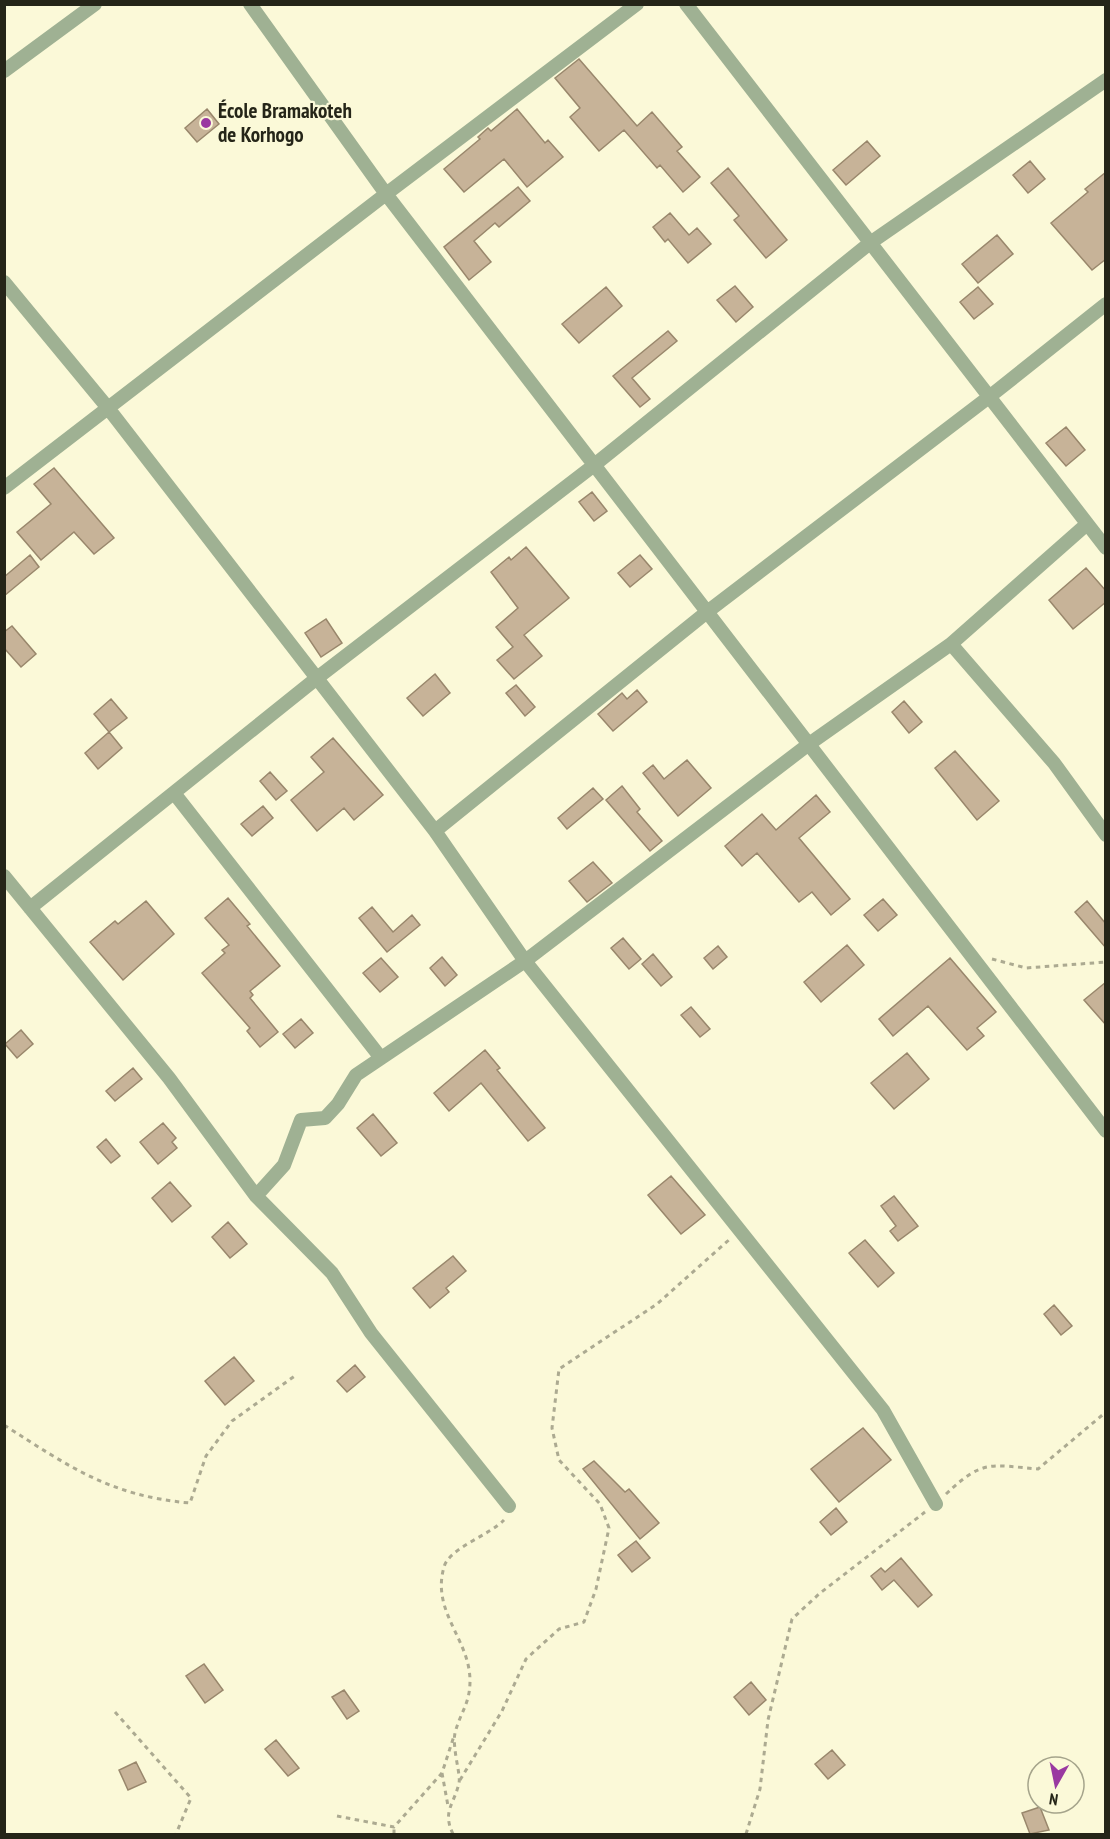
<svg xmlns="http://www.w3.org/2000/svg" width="1110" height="1839" viewBox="0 0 1110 1839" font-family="'PT Sans Narrow',sans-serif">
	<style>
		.building { fill: #c7b398; stroke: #99876c; stroke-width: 1.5 }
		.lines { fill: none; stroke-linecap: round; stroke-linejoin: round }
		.path { stroke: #acaa91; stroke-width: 3; stroke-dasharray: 4.5 4.5; stroke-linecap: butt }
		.street { stroke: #9fb193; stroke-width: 14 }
		.poi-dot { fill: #9a39a1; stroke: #fbf9d8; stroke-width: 2 }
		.labels { text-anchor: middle; stroke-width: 4.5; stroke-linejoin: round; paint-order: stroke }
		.poi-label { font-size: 21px; font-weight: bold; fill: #252518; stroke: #fbf9d8; text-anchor: start }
	</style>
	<rect width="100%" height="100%" fill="#fbf9d8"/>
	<path class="building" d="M579 59 637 126 652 112 682 147 677 151 700 177 683 192 660 165 657 168 624 130 599 151 570 117 580 108 555 78Z
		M207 109 219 124 197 142 185 128Z
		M517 109 545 143 548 140 563 157 527 187 504 159 464 192 444 169 480 139 478 137 488 128 491 131Z
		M867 141 880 156 846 185 833 170Z
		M1030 161 1045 179 1028 193 1013 175Z
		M728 168 787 240 766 258 734 220 739 216 711 183Z
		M1106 172V259L1092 270 1051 223 1088 192 1085 189Z
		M518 187 530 201 499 227 495 223 474 241 491 262 469 280 444 247Z
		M670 213 689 235 697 228 711 244 688 263 668 239 665 242 653 227Z
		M997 235 1013 254 978 283 962 264Z
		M735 286 753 307 736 322 717 300Z
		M606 287 622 306 579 343 562 324Z
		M978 287 993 304 974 319 960 302Z
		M668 331 677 341 632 378 650 399 640 407 613 376Z
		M1066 427 1085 450 1066 466 1046 443Z
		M54 468 114 538 94 554 74 532 41 560 17 532 51 504 34 484Z
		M592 492 607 511 594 521 579 502Z
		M526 547 569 598 524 635 542 656 514 679 497 660 513 647 496 627 518 608 491 572 509 557 511 560Z
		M30 555 39 567 4 596V577Z
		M640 555 652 569 630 587 618 573Z
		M1086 568 1106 591V602L1073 629 1049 600Z
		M326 619 342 643 321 657 305 633Z
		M12 626 36 654 21 667 4 648V632Z
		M435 674 450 693 423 716 407 698Z
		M516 685 535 707 525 716 506 693Z
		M637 690 647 702 613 731 598 714 622 693 627 699Z
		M111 699 127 718 109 732 94 714Z
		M904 701 922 722 909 733 892 712Z
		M109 732 122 748 98 769 85 753Z
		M333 738 383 795 354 820 344 808 317 831 291 800 324 772 311 757Z
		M955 751 999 801 977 820 935 768Z
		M687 760 711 788 678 816 643 773 653 765 664 779Z
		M270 772 287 791 276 800 260 781Z
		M622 786 640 809 637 812 662 841 650 851 606 800Z
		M593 788 603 799 567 829 558 818Z
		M816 795 830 812 799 838 850 899 831 915 812 892 799 902 757 853 742 866 725 846 762 814 776 830Z
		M263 806 273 818 252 836 241 824Z
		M593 862 612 883 587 902 569 881Z
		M228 898 250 924 247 926 280 966 250 991 253 995 250 998 278 1032 260 1047 247 1031 250 1028 202 973 225 953 222 950 229 945 205 918Z
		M883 899 897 915 878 931 864 915Z
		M146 901 174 934 123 980 90 942 115 921 118 924Z
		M1087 901 1106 924V948L1075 912Z
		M372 907 393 932 412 915 420 925 387 952 359 918Z
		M623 938 641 959 629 969 611 948Z
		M847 945 864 965 821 1002 804 982Z
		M718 946 727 957 713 969 704 958Z
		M653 954 672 977 661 986 642 964Z
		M442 957 457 975 445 986 430 968Z
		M381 958 398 977 380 992 363 973Z
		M950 958 996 1012 977 1028 984 1036 967 1050 928 1006 893 1036 879 1019Z
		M1106 982V1025L1084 1000Z
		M691 1007 710 1029 700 1037 681 1015Z
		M301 1019 313 1033 295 1048 283 1034Z
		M21 1030 33 1044 17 1058 5 1044Z
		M485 1050 500 1068 497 1070 545 1128 528 1141 481 1083 449 1111 434 1093Z
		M907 1053 929 1079 894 1109 871 1083Z
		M133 1068 142 1079 115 1101 106 1091Z
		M373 1114 397 1143 381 1156 357 1128Z
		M163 1123 176 1138 172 1142 177 1148 158 1164 140 1142Z
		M106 1139 120 1156 111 1163 97 1147Z
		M671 1176 705 1215 681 1234 648 1195Z
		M170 1182 191 1206 172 1222 152 1198Z
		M894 1196 918 1226 898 1241 890 1231 896 1226 881 1206Z
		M228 1222 247 1244 230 1258 212 1237Z
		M865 1240 894 1273 878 1287 849 1253Z
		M453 1256 466 1271 446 1288 449 1292 430 1308 413 1288Z
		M1054 1305 1072 1326 1061 1335 1044 1314Z
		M234 1357 254 1381 225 1405 205 1381Z
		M355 1365 365 1377 347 1392 337 1381Z
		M863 1428 891 1460 839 1502 811 1469Z
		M594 1461 625 1492 629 1489 659 1523 640 1539 583 1469Z
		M836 1508 847 1522 831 1535 820 1522Z
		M636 1541 650 1558 632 1572 618 1555Z
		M901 1558 932 1595 918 1607 894 1580 882 1590 871 1576 881 1568 885 1572Z
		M204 1664 223 1690 205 1703 186 1676Z
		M751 1682 766 1700 749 1715 734 1697Z
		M344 1690 359 1711 347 1719 332 1697Z
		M276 1740 299 1768 288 1776 265 1749Z
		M832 1750 845 1765 828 1779 815 1764Z
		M136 1762 146 1782 128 1790 119 1770Z
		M1040 1807 1049 1830 1030 1834 1022 1813Z"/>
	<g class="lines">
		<path class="path" d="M992 959 1026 968 1106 962
			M4 1425C70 1467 110 1496 190 1503L206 1456 232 1421 296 1375
			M946 1494C983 1459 990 1465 1038 1469L1106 1412
			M115 1712 191 1798 176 1834
			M442 1773 448 1806
			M460 1780 502 1711 526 1659 559 1629 584 1622 596 1589 609 1528 600 1504 559 1460 552 1428 559 1369 657 1304 730 1239
			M337 1816 394 1827 442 1773 454 1736
			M394 1834V1827
			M453 1834C442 1811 454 1805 459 1783 461 1775 452 1748 455 1733 460 1713 470 1704 470 1681 470 1639 431 1612 444 1567 449 1548 490 1535 504 1520
			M746 1834 760 1789 768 1720 792 1619 819 1594 925 1512"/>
		<path class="street" d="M250 4 386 194 1106 1131
			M686 4 1106 548
			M4 71 95 4
			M4 282 108 408 435 831 525 961 883 1410 936 1504
			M4 488 386 194 637 4
			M951 644 1054 763 1106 835
			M174 793 381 1058
			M435 831 707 612 989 397 1106 304
			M4 876 169 1078 256 1196 332 1273 371 1333 509 1506
			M30 908 317 678 593 466 870 243 1106 80
			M256 1196 284 1165 301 1120 325 1118 338 1104 356 1075 525 961 809 744 951 644 1087 524"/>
	</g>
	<circle class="poi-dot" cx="206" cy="123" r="6"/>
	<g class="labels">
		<g class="poi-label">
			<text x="218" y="118">École Bramakoteh<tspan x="218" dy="24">de Korhogo</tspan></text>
		</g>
	</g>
	<rect width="1110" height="1839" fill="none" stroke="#252518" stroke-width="12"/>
	<g transform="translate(1056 1785) rotate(189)"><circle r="28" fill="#fbf9d8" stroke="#a5a48b" stroke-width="1.5"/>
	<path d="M0-4.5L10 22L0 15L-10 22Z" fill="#9a39a1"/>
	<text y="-9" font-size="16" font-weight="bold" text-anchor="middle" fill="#252518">N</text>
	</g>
</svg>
